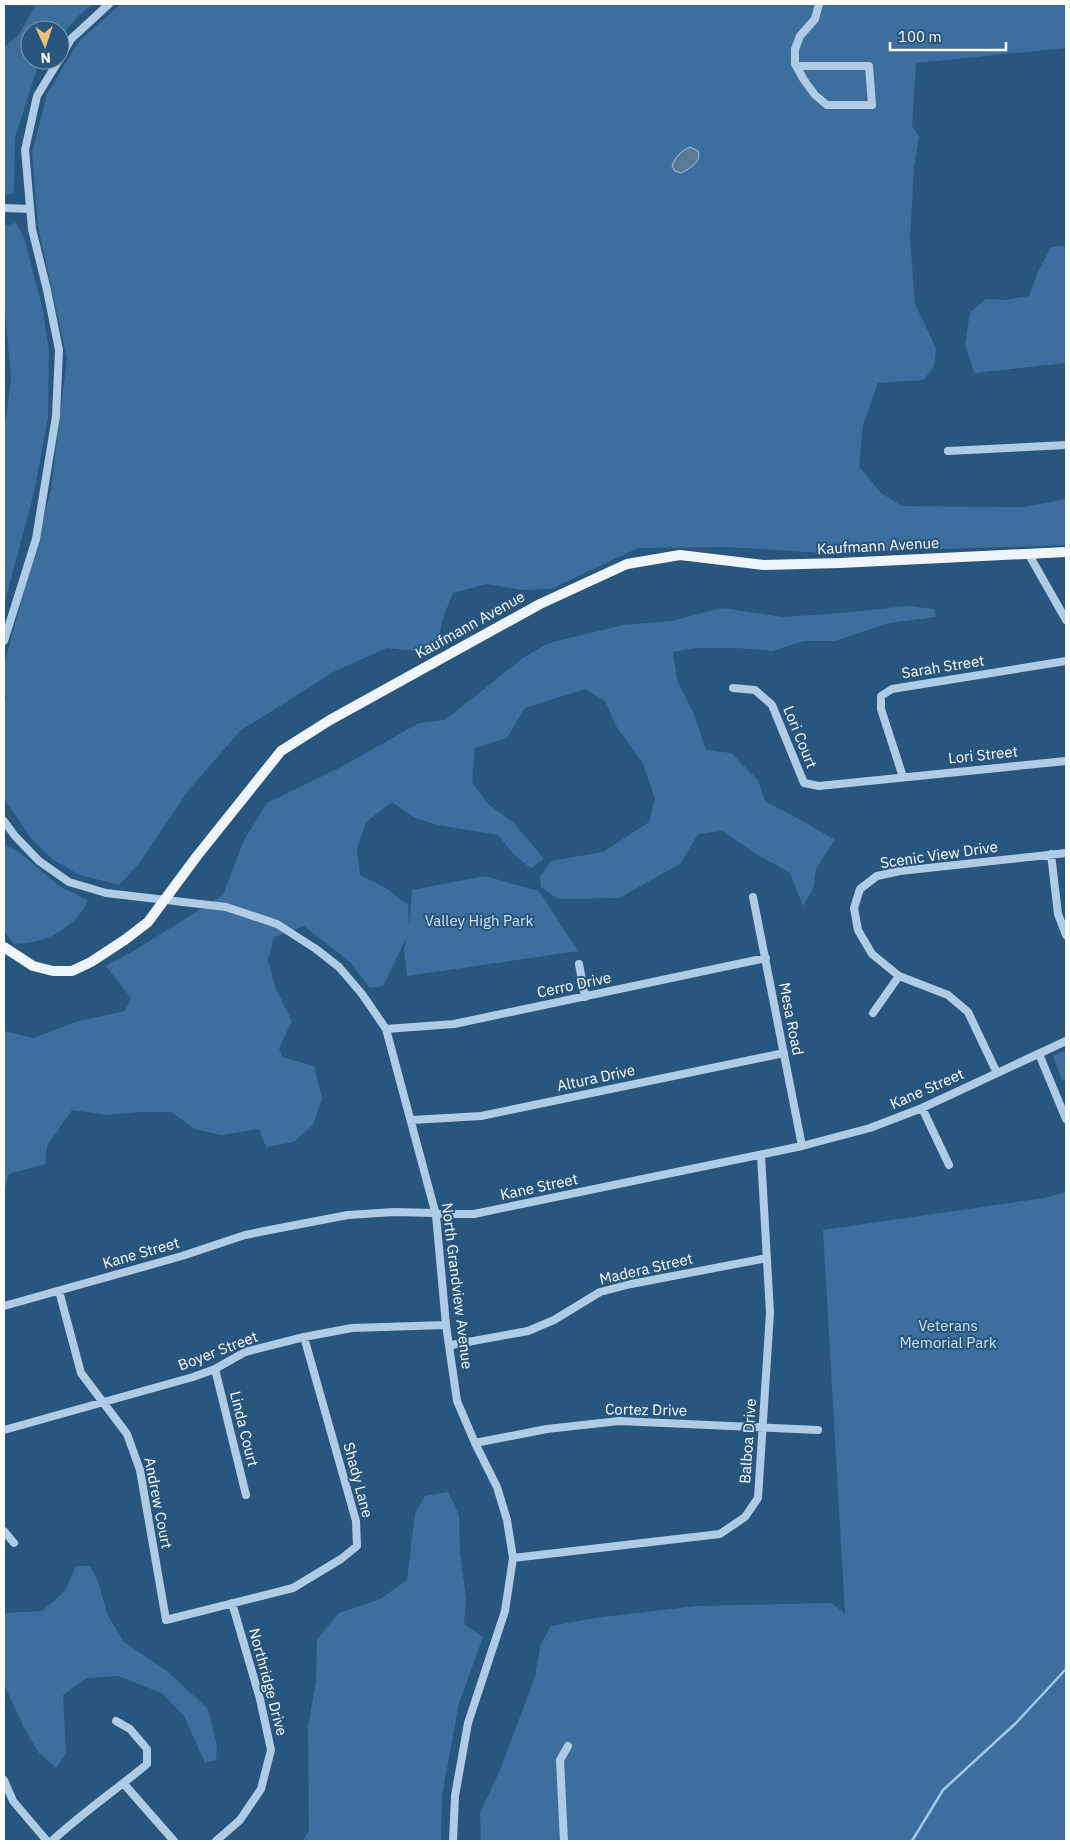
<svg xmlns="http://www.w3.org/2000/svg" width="1070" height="1845" viewBox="0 0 1070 1845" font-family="'IBM Plex Sans',sans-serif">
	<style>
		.green { fill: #3c6f9d }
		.water { fill: #5a7b98; stroke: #a3c8e6 }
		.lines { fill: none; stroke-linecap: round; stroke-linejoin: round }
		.stream { stroke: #a3c8e6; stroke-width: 2.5 }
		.minor { stroke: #aecce6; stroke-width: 8 }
		.major { stroke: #eff5fd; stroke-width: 10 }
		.labels { text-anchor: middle; stroke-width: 4; stroke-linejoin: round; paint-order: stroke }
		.street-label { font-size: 15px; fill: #fff; stroke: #27567f }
		.park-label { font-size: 15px; fill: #d1e4f5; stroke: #27567f }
	</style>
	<rect width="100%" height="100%" fill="#27567f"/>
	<path class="green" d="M36 4H93L78 16 60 38V30H30V60H42L38 65 15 138 14 193 4 195V47L18 36Z
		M121 4H1066V48L916 63 912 126 919 137 914 167 910 239 915 304 936 348 934 367 923 380 878 383 863 425 859 467 881 493 902 506 1024 507 1066 499V545L823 553 727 547 638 548 551 589 522 590 486 584 453 593 443 618 438 642 416 651 387 648 335 671 240 731 188 791 139 864 119 885 80 875 53 860 31 838 6 802 4 797V702L7 696H4V665L51 489 67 358 38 227 32 152 47 94 79 41Z
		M16 223 24 238 43 310 49 351 48 418 34 493 4 605V418H6L11 378 4 302V226Z
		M1064 246 1066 247V363L974 373 965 344 970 312 986 299 1005 300 1029 296 1038 272 1051 247Z
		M908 606 934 609 936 617 889 623 835 641H804L772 651 737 648H696L673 652 677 680 694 714 706 750 731 753 758 780 765 801 806 823 835 840 816 869 813 890 803 906 790 873 756 854 722 831 698 834 680 864 619 898 558 899 541 887 540 876 551 861 603 852 649 822 655 798 642 762 616 726 605 701 585 689 525 708 507 738 475 748 472 782 488 804 514 823 544 859 531 868 514 855 498 835 438 825 415 818 392 802 366 822 357 849 360 875 386 888 408 905 409 927 412 890 485 876 539 891 578 951 407 976 404 949 407 937 383 986 370 988 350 962 304 926 274 937 268 960 275 987 292 1021 279 1048 282 1057 314 1066 322 1099 313 1125 294 1142 266 1147 259 1129 221 1135 195 1129 171 1112H138L108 1115 72 1110 47 1146 45 1164 9 1174 4 1192V1031L34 1038 75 1022 125 1011 131 998 106 966 137 949 223 895 244 840 267 803 343 766 419 723 445 720 524 657 549 643 623 625 671 621 722 608 782 617 830 614Z
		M4 844 20 853 59 886 88 900C80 920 59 936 37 941 30 943 21 943 14 944L4 931Z
		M1066 1050V1079L1062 1080 1053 1056Z
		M1066 1192V1841H481L480 1813 500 1770 535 1677 540 1646 551 1626 595 1618 697 1606 832 1603 845 1614 823 1230 1044 1198Z
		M448 1492 459 1515 460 1552 466 1599 464 1624 483 1637 459 1703 442 1796 441 1841H302L309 1831 308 1726 316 1682 317 1639 339 1613 380 1599 407 1580 415 1513 425 1496Z
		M76 1566H90L98 1581 107 1614 124 1642 167 1671 208 1709 217 1746 216 1760 205 1763 184 1716 162 1693 118 1676 87 1678 63 1695 66 1753 56 1768 39 1753 24 1728 4 1684V1613L42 1611 65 1591Z"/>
	<path class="water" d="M690 147 698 151C702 161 690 169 681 173L675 171 672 166C675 157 681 151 690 147Z"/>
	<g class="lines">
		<path class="stream" d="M912 1841 943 1790 1016 1723 1066 1669"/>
		<path class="minor" d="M60 58 71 39 109 4
			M796 66H869L872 105H827L815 95 804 80 795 64V49L800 36 815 19 819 4
			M4 208 30 209
			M948 451 1066 445
			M1028 553 1066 620
			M4 641 36 539 56 416 59 350 47 290 32 229 25 150 37 96 59 60
			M733 688 755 690 772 705 804 783 819 786 1066 761
			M903 777 881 709V696L892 689 1066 661
			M4 821 15 836 39 861 69 882 106 893 226 907 277 924 316 949 339 967 362 994 386 1029 436 1215 446 1325 457 1401 475 1443 497 1487 507 1520 513 1558 505 1611 468 1723 455 1796 453 1841
			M1051 854 1058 914 1066 935
			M753 897 802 1146
			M579 964 585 997
			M873 1013 899 976
			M386 1029 454 1024 766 958
			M1039 1054 1066 1119
			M997 1073 968 1012 948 995 899 976 872 954 858 930 854 908 860 889 877 876 900 871 1066 853
			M922 1108 949 1165
			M412 1120 481 1116 784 1053
			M59 1291 81 1373 127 1434 140 1470 166 1620 293 1588 341 1559 357 1546 356 1521 304 1337
			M4 1306 182 1256 245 1235 280 1228 348 1215 394 1212 474 1214 802 1146 870 1128 922 1108 1066 1041
			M451 1345 528 1331 554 1320 600 1292 631 1284 767 1258
			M215 1369 246 1495
			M4 1430 193 1377 215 1369 245 1352 304 1337 352 1328 446 1325
			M475 1443 547 1429 619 1421 818 1430
			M4 1531 14 1543
			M513 1558 720 1534 745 1517 758 1498 770 1313 761 1155
			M4 1780 13 1801 47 1841
			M124 1784 174 1841
			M52 1841C82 1813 116 1790 147 1764V1749L130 1729 116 1721
			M216 1841 240 1820 261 1789 271 1750 260 1699 232 1603
			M564 1841 560 1760 568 1746"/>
		<path class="major" d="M4 947 33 966 53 971H72L91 962 126 939 148 922 197 856 281 751 330 720 540 604 627 564 680 555 764 565 840 563 1066 552"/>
	</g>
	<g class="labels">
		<g class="street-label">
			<text transform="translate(878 546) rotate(-3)" y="5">Kaufmann Avenue</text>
			<text transform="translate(470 625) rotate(-29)" y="5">Kaufmann Avenue</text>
			<text transform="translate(943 667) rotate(-9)" y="5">Sarah Street</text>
			<text transform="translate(800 737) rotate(68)" y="5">Lori Court</text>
			<text transform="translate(983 755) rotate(-6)" y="5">Lori Street</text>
			<text transform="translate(939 855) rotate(-8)" y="5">Scenic View Drive</text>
			<text transform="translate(574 985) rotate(-12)" y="5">Cerro Drive</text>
			<text transform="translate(791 1019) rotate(79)" y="5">Mesa Road</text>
			<text transform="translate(596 1078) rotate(-12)" y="5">Altura Drive</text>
			<text transform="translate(927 1089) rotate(-24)" y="5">Kane Street</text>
			<text transform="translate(539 1187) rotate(-12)" y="5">Kane Street</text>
			<text transform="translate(141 1253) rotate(-16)" y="5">Kane Street</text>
			<text transform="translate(646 1269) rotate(-13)" y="5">Madera Street</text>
			<text transform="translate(457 1286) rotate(83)" y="5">North Grandview Avenue</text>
			<text transform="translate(218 1351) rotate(-21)" y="5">Boyer Street</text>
			<text transform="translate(646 1410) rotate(1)" y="5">Cortez Drive</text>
			<text transform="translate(244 1429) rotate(76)" y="5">Linda Court</text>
			<text transform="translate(748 1441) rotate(-86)" y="5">Balboa Drive</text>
			<text transform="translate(358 1480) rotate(75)" y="5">Shady Lane</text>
			<text transform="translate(158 1503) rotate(79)" y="5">Andrew Court</text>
			<text transform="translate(268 1682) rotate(75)" y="5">Northridge Drive</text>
		</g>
		<g class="park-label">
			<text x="479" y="926">Valley High Park</text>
			<text x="948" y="1331">Veterans<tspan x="948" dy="17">Memorial Park</tspan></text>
		</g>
	</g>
	<rect width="1070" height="1845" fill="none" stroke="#ffffff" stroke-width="10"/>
	<g transform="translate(45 45) rotate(177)"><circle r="24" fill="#27567f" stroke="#7d9ab2"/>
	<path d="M0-4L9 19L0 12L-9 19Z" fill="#eec074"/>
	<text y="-8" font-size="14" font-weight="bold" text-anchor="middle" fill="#ffffff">N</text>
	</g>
	<path d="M890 42v8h116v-8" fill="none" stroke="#ffffff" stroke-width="2.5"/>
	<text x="898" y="42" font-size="15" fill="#ffffff" stroke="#27567f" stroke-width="4" paint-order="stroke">100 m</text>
</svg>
